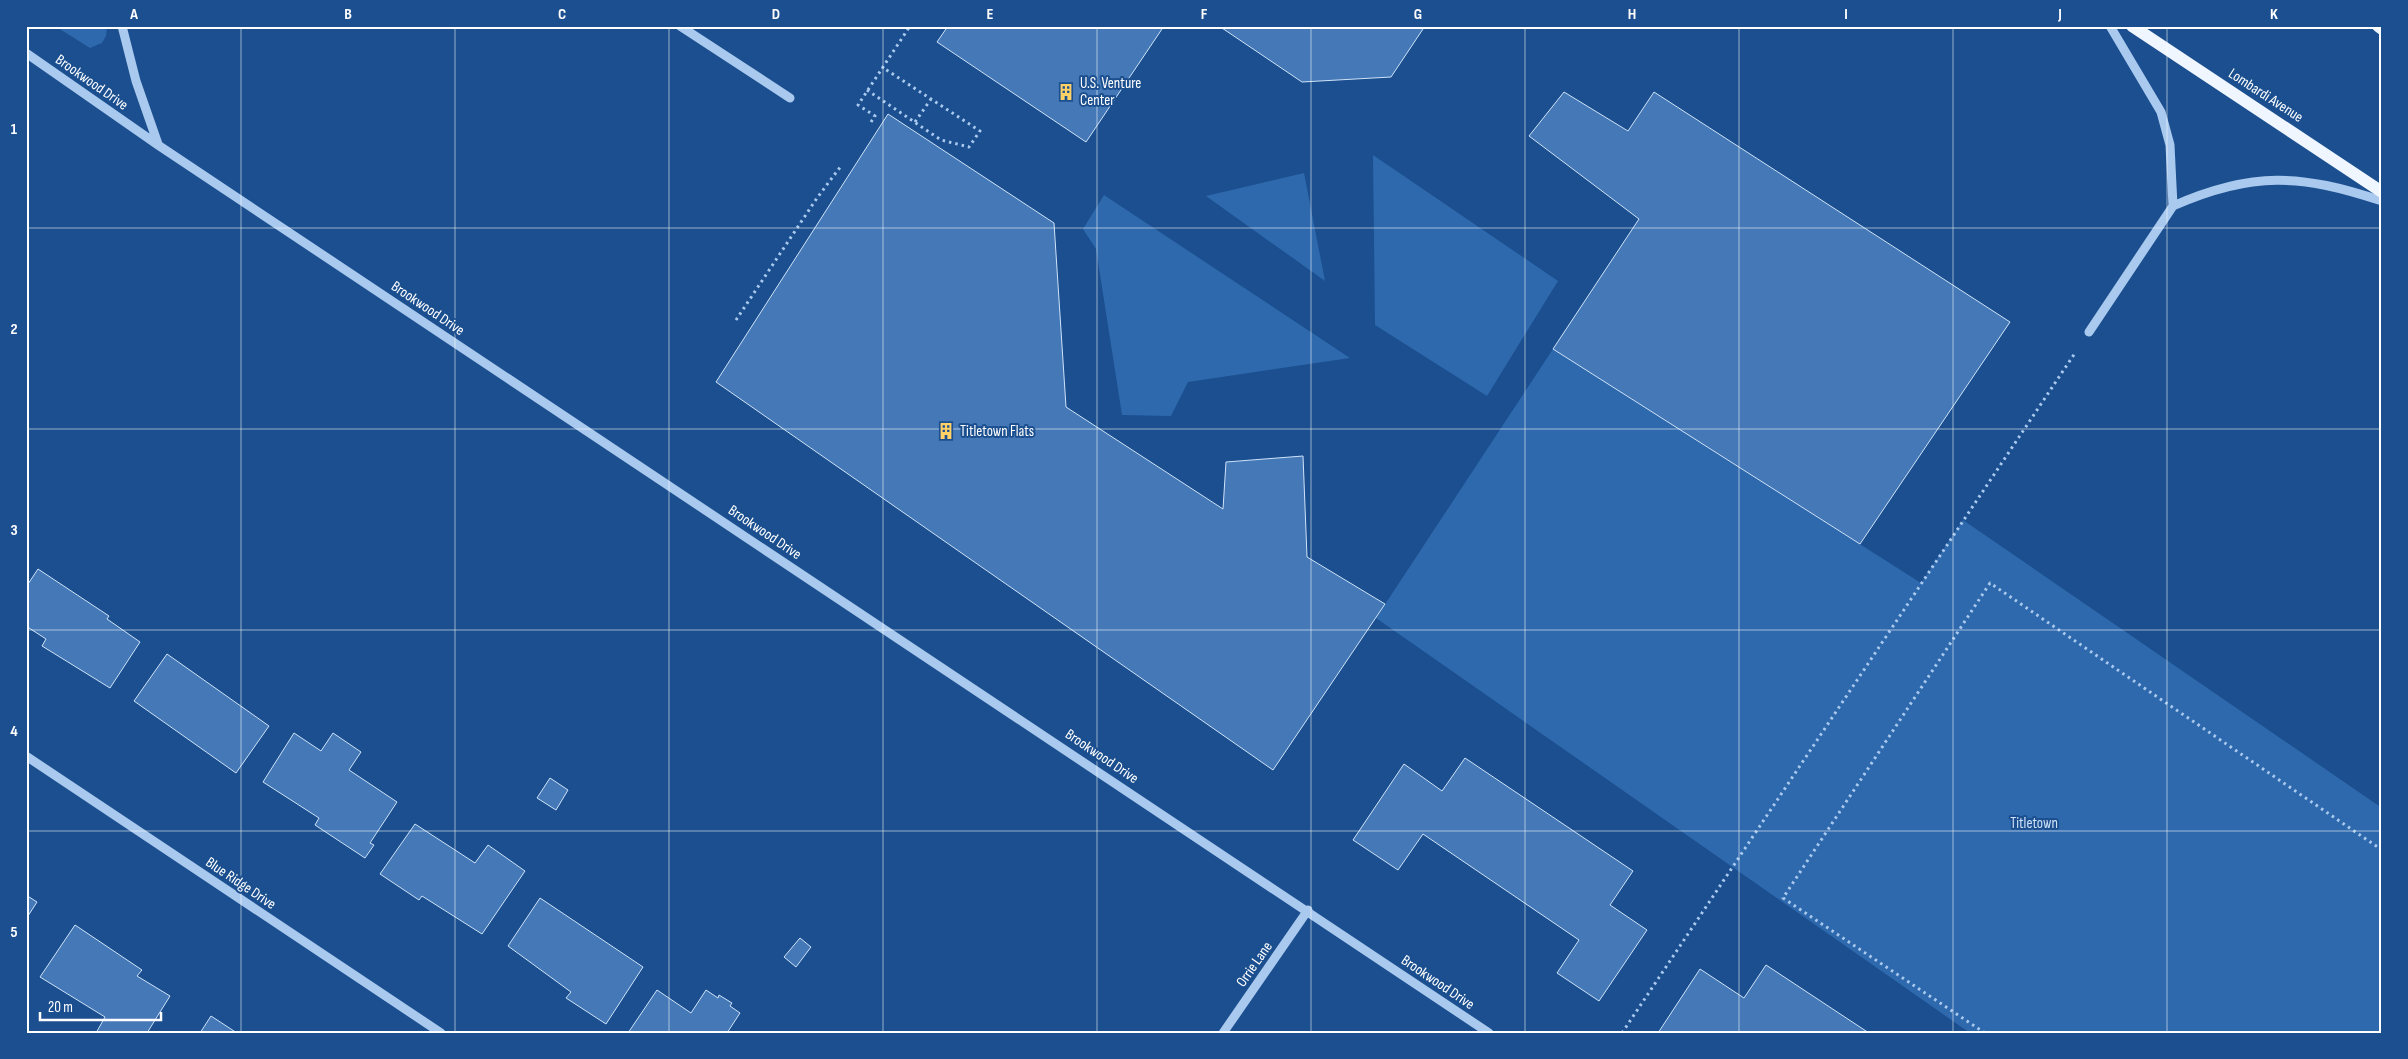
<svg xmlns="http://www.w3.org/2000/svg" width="2408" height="1059" viewBox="0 0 2408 1059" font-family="'Sofia Sans Condensed',sans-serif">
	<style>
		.green { fill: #2e69ad }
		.building { fill: #4478b7; stroke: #cfe3fa }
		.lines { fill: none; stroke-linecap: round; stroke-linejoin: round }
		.path { stroke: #a9c9ee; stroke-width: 3; stroke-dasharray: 2.5 4; stroke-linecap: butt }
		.minor { stroke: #a9c9ee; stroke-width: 9 }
		.major { stroke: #f0f6ff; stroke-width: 12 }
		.grid { fill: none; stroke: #fff; stroke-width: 1; stroke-opacity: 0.55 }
		.labels { text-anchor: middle; stroke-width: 4; stroke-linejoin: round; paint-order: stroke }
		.street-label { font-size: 15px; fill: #fff; stroke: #1b4f8f }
		.poi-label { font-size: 15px; fill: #fff; stroke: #1b4f8f; text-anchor: start }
		.park-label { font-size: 15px; fill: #cfe3fa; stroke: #1b4f8f }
		.neatline { fill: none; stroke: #fff; stroke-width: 2 }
		.grid-label { font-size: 16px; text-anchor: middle; font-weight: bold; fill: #fff }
	</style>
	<rect width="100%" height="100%" fill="#1b4f8f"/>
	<path class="green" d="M55 26H107L106 36 102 43 90 48Z
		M1373 155 1558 281 1487 396 1375 325Z
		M1304 173 1325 281 1206 196Z
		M1104 195 1350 358 1188 382 1171 416 1122 415 1096 249 1083 229Z
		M1553 349 1921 583 1963 520 2382 808V1033H1970L1376 618Z"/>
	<path class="building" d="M948 26H1164L1086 142 937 42Z
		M1219 26H1425L1391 77 1302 82Z
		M1564 92 1628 131 1654 92 2010 322 1860 544 1553 349 1639 219 1529 136Z
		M888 114 1054 223 1066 407 1223 509 1226 462 1303 456 1307 557 1385 604 1273 770 716 382Z
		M38 569 109 616 107 619 140 642 110 688 42 646 46 639 26 626V587Z
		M167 654 269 726 236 773 134 701Z
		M294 733 321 751 333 733 361 752 349 770 397 802 370 843 374 845 365 858 315 825 319 818 263 782Z
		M1465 758 1633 871 1610 905 1647 930 1599 1001 1557 973 1579 940 1423 834 1398 870 1353 840 1404 764 1442 791Z
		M550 778 568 790 556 810 537 798Z
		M415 824 475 863 488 845 525 871 482 934 422 896 419 900 380 874Z
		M26 895 37 902 26 919Z
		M540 898 643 967 606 1024 566 998 571 992 508 946Z
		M75 925 142 970 137 976 170 996 147 1033H96L105 1017 40 977Z
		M800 938 811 947 796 967 784 957Z
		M1766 965 1869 1033H1658L1700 969 1744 998Z
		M657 990 691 1013 706 990 718 998 719 995 732 1003 730 1006 740 1013 727 1033H628Z
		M211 1016 237 1033H200Z"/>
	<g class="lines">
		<path class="path" d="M867 90 941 140 969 147 980 131 882 67
			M871 122 875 116 858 105 910 26
			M915 122 931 99
			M736 320 817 198 841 166
			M1622 1033 2075 353
			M1985 1033 1783 898 1990 583 2382 850"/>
		<path class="minor" d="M122 26 136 81 158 144
			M680 26 790 98
			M26 53 158 145 1489 1033
			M2173 206C2252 171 2301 174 2382 201
			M2089 332 2173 206 2170 145 2161 112 2110 26
			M26 756 441 1033
			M1223 1033 1308 910"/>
		<path class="major" d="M2132 26 2382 192
			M2378 26 2382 29"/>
	</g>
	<path class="grid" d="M241 26V1033M455 26V1033M669 26V1033M883 26V1033M1097 26V1033M1311 26V1033M1525 26V1033M1739 26V1033M1953 26V1033M2167 26V1033M26 228H2382M26 429H2382M26 630H2382M26 831H2382"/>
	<defs>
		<g id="building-bare" transform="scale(1.35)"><path d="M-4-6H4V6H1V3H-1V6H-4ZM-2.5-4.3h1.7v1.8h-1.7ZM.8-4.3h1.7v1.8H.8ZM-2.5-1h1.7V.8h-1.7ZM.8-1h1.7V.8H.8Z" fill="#ffd166" stroke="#1b4f8f" stroke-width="2.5" paint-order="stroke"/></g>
	</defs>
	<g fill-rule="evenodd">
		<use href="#building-bare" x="1066" y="92"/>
		<use href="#building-bare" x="946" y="431"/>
	</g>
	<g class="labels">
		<g class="street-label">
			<text transform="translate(92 82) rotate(35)" y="5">Brookwood Drive</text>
			<text transform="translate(2266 95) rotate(33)" y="5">Lombardi Avenue</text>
			<text transform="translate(428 308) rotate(34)" y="5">Brookwood Drive</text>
			<text transform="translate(765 532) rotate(34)" y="5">Brookwood Drive</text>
			<text transform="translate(1102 756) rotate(34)" y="5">Brookwood Drive</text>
			<text transform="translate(241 883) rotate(34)" y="5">Blue Ridge Drive</text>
			<text transform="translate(1254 964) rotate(-55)" y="5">Orrie Lane</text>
			<text transform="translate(1438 982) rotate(34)" y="5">Brookwood Drive</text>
		</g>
		<g class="poi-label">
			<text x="1080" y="88">U.S. Venture<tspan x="1080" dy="17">Center</tspan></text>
			<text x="960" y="436">Titletown Flats</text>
		</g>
		<g class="park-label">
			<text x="2034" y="828">Titletown</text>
		</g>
	</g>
	<rect width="2408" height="1059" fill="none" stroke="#1b4f8f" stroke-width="55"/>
	<path d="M40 1012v8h121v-8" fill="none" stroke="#ffffff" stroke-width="2.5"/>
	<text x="48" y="1012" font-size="15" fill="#ffffff" stroke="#1b4f8f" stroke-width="4" paint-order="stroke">20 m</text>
	<rect x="28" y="28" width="2352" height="1004" class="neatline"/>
	<g class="grid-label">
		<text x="134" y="19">A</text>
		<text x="348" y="19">B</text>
		<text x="562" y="19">C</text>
		<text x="776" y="19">D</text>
		<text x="990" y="19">E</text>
		<text x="1204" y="19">F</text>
		<text x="1418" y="19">G</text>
		<text x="1632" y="19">H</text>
		<text x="1846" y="19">I</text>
		<text x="2060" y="19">J</text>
		<text x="2274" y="19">K</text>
		<text x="14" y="134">1</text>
		<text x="14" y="334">2</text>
		<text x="14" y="535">3</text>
		<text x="14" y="736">4</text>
		<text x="14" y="937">5</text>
	</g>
</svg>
